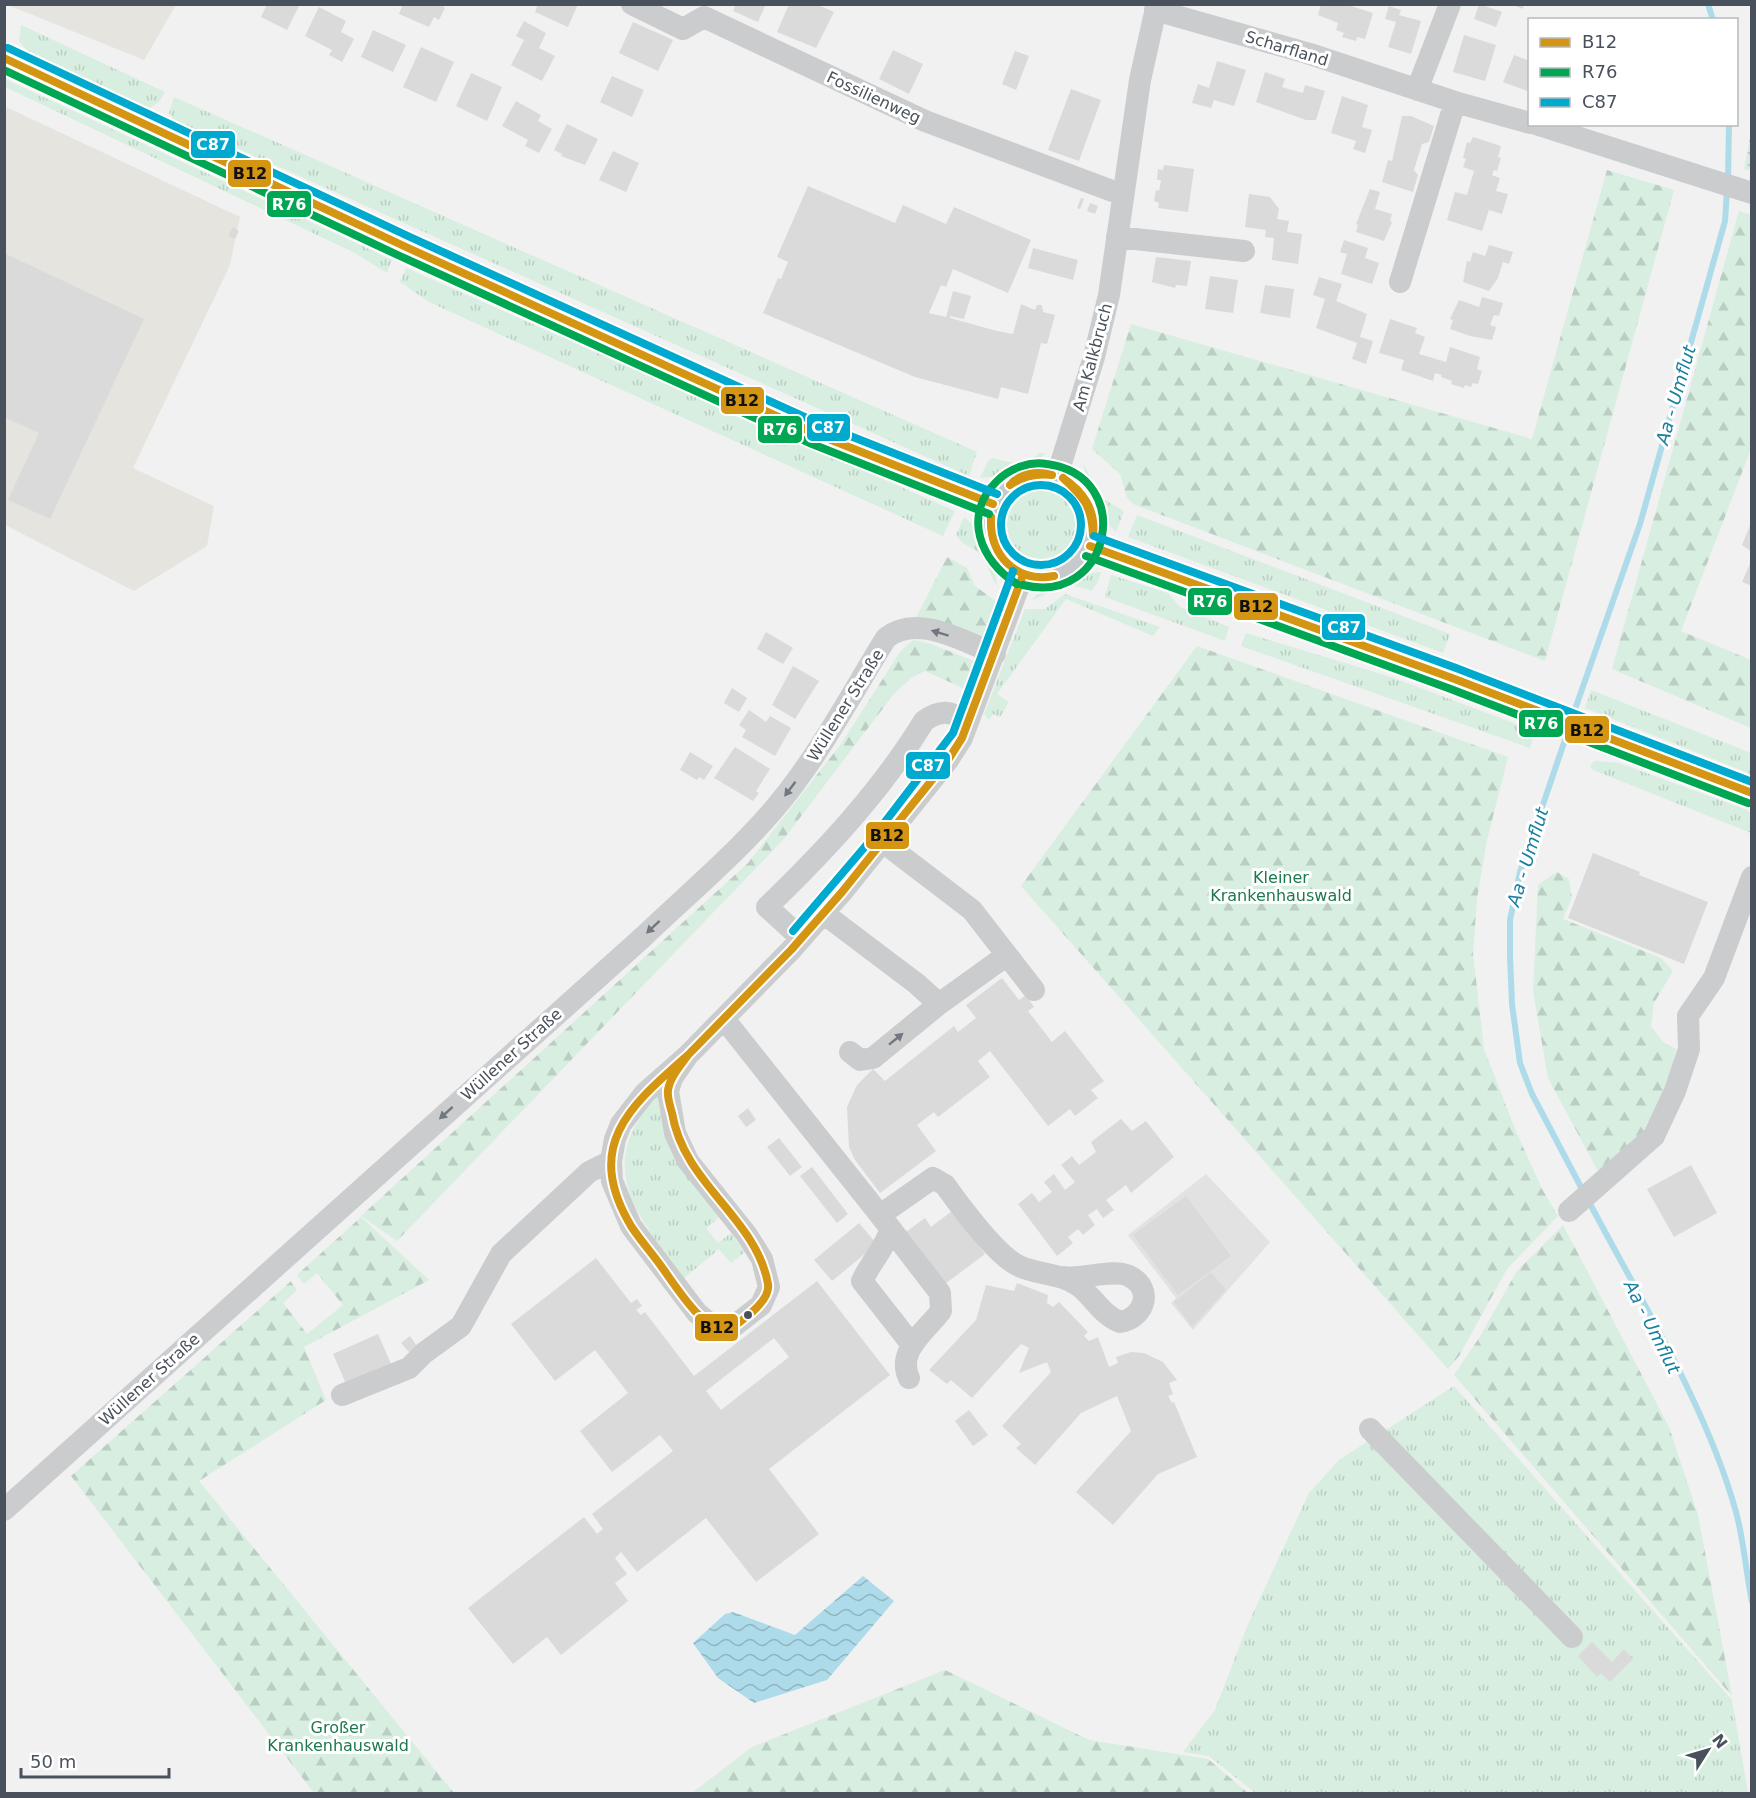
<svg xmlns="http://www.w3.org/2000/svg" width="1756" height="1798" viewBox="0 0 1756 1798" font-family="'DejaVu Sans',sans-serif">
	<style>
		.commercial { fill: #e5e4df }
		.education { fill: #e3e2e2 }
		.grass { fill: url(#grass-tufts) }
		.forest { fill: url(#forest-firs) }
		.park { fill: url(#park-dots) }
		.water { fill: url(#water-waves) }
		.lines { fill: none; stroke-linecap: round; stroke-linejoin: round }
		.stream { stroke: #aedbe9; stroke-width: 6 }
		.building { fill: #dadadb; fill-rule: evenodd }
		.minor { stroke: #cbccce; stroke-width: 22 }
		.major { stroke: #c7cacc; stroke-width: 28 }
		.bus-1-casing { stroke: #fff; stroke-width: 12 }
		.bus-2-casing { stroke: #fff; stroke-width: 12 }
		.bus-3-casing { stroke: #fff; stroke-width: 12 }
		.bus-1 { stroke: #d49512; stroke-width: 8 }
		.bus-2 { stroke: #00a651; stroke-width: 8 }
		.bus-3 { stroke: #00a9ce; stroke-width: 8 }
		.oneway { fill: #70777e }
		.bus-dot { fill: #49525c; stroke: #fff; stroke-width: 2 }
		.labels { text-anchor: middle; stroke-width: 6; stroke-linejoin: round; paint-order: stroke }
		.street-label { font-size: 16px; fill: #49525c; stroke: #fff }
		.park-label { font-size: 16px; fill: #1e794e; stroke: #fff }
		.water-label { font-size: 18px; font-style: italic; fill: #1680a1; stroke: #fff }
		.line-badge { stroke: #fff; stroke-width: 2 }
		.badge-label { font-size: 16px; text-anchor: middle; font-weight: bold; fill: #fff }
		.pale-badge-label { font-size: 16px; text-anchor: middle; font-weight: bold; fill: #111 }
	</style>
	<defs>
		<pattern id="grass-tufts" width="24" height="20" patternUnits="userSpaceOnUse" patternTransform="scale(1.5)"><rect width="24" height="20" fill="#d7eee0"/><path d="M3 7l-1-3M5 7V3M7 7l1-3M15 17l-1-3M17 17v-4M19 17l1-3" fill="none" stroke="#bacec3"/></pattern>
		<pattern id="forest-firs" width="22" height="20" patternUnits="userSpaceOnUse" patternTransform="scale(1.5)"><rect width="22" height="20" fill="#d7eee0"/><path d="M5 1l3.5 6h-7zM16 11l3.5 6h-7z" fill="#bacec3"/></pattern>
		<pattern id="park-dots" width="8" height="8" patternUnits="userSpaceOnUse" patternTransform="scale(1.5)"><rect width="8" height="8" fill="#d7eee0"/><path d="M2 2h.1M6 6h.1" fill="none" stroke="#bacec3" stroke-width="1.8" stroke-linecap="round"/></pattern>
		<pattern id="water-waves" width="16" height="10" patternUnits="userSpaceOnUse" patternTransform="scale(1.5)"><rect width="16" height="10" fill="#aedbe9"/><path d="M0 5q4-4 8 0t8 0" fill="none" stroke="#90b4c0"/></pattern>
	</defs>
	<rect width="100%" height="100%" fill="#f1f1f1"/>
	<path class="commercial" d="M8 5H176L144 60Z
		M4 106 240 217 230 265 133 468 214 506 207 546 134 591 5 525Z"/>
	<path class="education" d="M1206 1174 1270 1242 1193 1330 1171 1303 1176 1298 1128 1235Z"/>
	<path class="grass" d="M21 25 165 92 159 102 150 108 31 55 19 41Z
		M5 79 392 260 387 273 355 253 5 87Z
		M174 97 977 452 969 476 174 120 169 113Z
		M406 268 955 511 943 536 429 302 400 282Z
		M1039 453H1046C1028 471 1005 476 980 478L988 461 993 458C1010 463 1025 467 1039 453Z
		M1084 464 1098 496 1124 511 1116 532C1100 517 1085 487 1084 464Z
		M1001 526a39 39 0 1 1 78 0a39 39 0 1 1-78 0Z
		M1137 515 1450 634 1443 653 1128 537Z
		M964 517C984 531 995 562 997 585 989 576 989 564 982 556 974 547 962 546 956 535Z
		M1101 572 1098 582 1091 591C1059 578 1059 593 1031 600 1051 582 1075 574 1101 572Z
		M1111 575 1168 593 1180 607 1229 627 1225 641 1105 597Z
		M1065 594 1160 627 1153 636 1066 599 997 694 1009 702 1000 717 993 714 989 720 984 714 1025 609H1045Z
		M1246 633 1391 677 1535 731 1530 748 1241 646Z
		M1591 690 1751 753V774L1585 708Z
		M1594 761 1619 763 1747 810 1751 814V833L1593 770 1590 767Z
		M665 1088 722 1215 706 1228 718 1243 731 1233 745 1252 731 1263 719 1249 684 1278C632 1209 591 1161 665 1088Z
		M1454 1386 1732 1700 1748 1793H1255L1209 1756 1183 1752 1215 1710 1248 1624 1309 1493 1339 1460Z"/>
	<path class="forest" d="M1607 170 1674 190 1545 661 1133 504 1127 498 1120 474 1092 449 1131 324 1532 439Z
		M1739 211 1751 215V449L1681 631 1751 660V728L1612 669Z
		M947 557 967 568 975 586 1000 604 984 640 916 618Z
		M913 640 931 644 974 661 963 688 925 671 911 678 893 695 783 840 397 1241 361 1216 748 863 841 744 900 652Z
		M1197 646 1508 757 1487 840 1477 899 1473 953 1484 1049 1515 1129 1542 1189 1558 1216 1507 1269 1459 1356 1448 1369 1021 886Z
		M1557 872 1569 879 1572 898 1563 919 1661 958 1673 971 1654 1003 1651 1027 1663 1042 1676 1049 1667 1093 1644 1131 1598 1171 1548 1078 1533 991 1538 885Z
		M361 1217 429 1280 304 1347 326 1400 199 1481 454 1793H314L71 1476 291 1281 297 1290 283 1303 307 1334 343 1305 317 1273 304 1284 297 1275Z
		M1563 1225 1669 1427 1698 1515 1732 1696 1454 1375 1479 1338 1517 1271Z
		M945 1670 1089 1740 1208 1759 1248 1793H692L752 1747Z"/>
	<path class="park" d="M1751 132V170L1744 169Z"/>
	<path class="water" d="M863 1576 894 1601 827 1680 754 1703 718 1678 693 1643 725 1614 733 1612 795 1635Z"/>
	<g class="lines">
		<path class="stream" d="M1708 4 1713 20
			M1728 180 1729 124
			M1573 715 1640 524 1725 221 1727 191
			M1568 731 1520 872 1510 920V955L1512 1004 1520 1063 1532 1094 1583 1191
			M1588 1200C1639 1297 1707 1407 1736 1512 1744 1541 1746 1573 1752 1602"/>
	</g>
	<path class="building" d="M267 4H300L287 30 261 17Z
		M403 4H440L445 8 439 20 434 17 429 27 399 14Z
		M538 4H578L568 27 535 12Z
		M736 4H766L758 22 733 11Z
		M789 4H816L834 12 816 48 777 32Z
		M1321 4H1345L1373 13 1365 39 1357 37 1356 41 1342 37 1344 33 1336 30 1338 23 1318 15Z
		M1479 4 1502 12 1496 27 1474 19Z
		M1510 4H1524L1523 9Z
		M1389 6 1401 10 1399 15 1421 21 1411 54 1388 47 1396 22 1385 19Z
		M319 7 346 21 341 32 354 39 342 62 329 55 332 50 305 36Z
		M524 21 546 33 539 48 555 56 542 81 511 65 524 40 516 36Z
		M633 22 673 40 658 71 619 53Z
		M373 30 406 45 393 72 361 57Z
		M1464 35 1496 45 1485 81 1453 72Z
		M421 47 454 62 436 102 403 87Z
		M893 50 923 64 909 94 879 79Z
		M1015 51 1029 56 1016 90 1002 84Z
		M1514 55 1530 61V92L1503 82Z
		M1217 61 1246 70 1234 106 1214 100 1211 108 1192 103 1198 84 1209 88Z
		M1265 72 1285 79 1282 87 1292 90 1303 93 1305 85 1325 91 1316 120H1306L1256 102Z
		M471 73 502 87 487 121 456 106Z
		M612 76 644 90 632 117 600 102Z
		M1071 89 1101 100 1079 161 1048 150Z
		M1342 96 1368 105 1362 127 1372 130 1365 153 1353 149 1356 141 1331 133Z
		M516 101 541 115 538 121 552 129 539 153 525 146 528 140 502 126Z
		M1402 116H1411L1434 126 1429 142 1422 144 1414 170 1418 175 1413 192 1382 182 1388 160 1392 161Z
		M567 124 598 139 585 165 561 156 562 154 554 150Z
		M1473 137 1501 146 1498 157 1501 158 1497 171 1494 170 1492 175 1500 178 1496 191 1508 194 1502 214 1489 210 1482 231 1447 220 1455 192 1467 195 1474 171 1463 167 1466 159 1463 158 1467 142 1470 143Z
		M613 151 639 163 626 192 599 180Z
		M1164 165 1194 169 1188 212 1158 208 1159 203 1154 201 1156 190 1159 191 1160 186 1161 180H1157L1158 169 1163 170Z
		M808 186 895 223 903 205 946 224 954 207 1031 240 1008 293 953 269 946 287 941 285 929 313 946 317 953 291 971 296 964 319 950 316V318L997 331 1013 334 1021 304 1035 310 1037 305H1042L1043 312 1055 315 1047 344 1041 343 1028 394 1001 387 998 399 915 377 763 313 778 278 781 279 788 262 777 257Z
		M1370 189 1380 192 1375 209 1392 214 1390 221 1392 222 1384 241 1356 232 1358 225 1356 224Z
		M1249 194 1270 197 1279 209 1277 219 1289 221 1287 232 1302 234 1298 264 1272 260 1274 238 1265 237 1266 230 1245 227Z
		M1081 198 1084 199 1080 209 1077 208Z
		M1090 203 1098 206 1095 214 1087 211Z
		M233 227 239 231 235 239 228 236Z
		M1344 240 1368 248 1365 258 1379 263 1372 284 1341 274 1347 254 1340 252Z
		M1489 245 1513 252 1509 264 1503 262 1498 278 1489 291 1463 282 1467 261 1470 262 1473 252 1485 256Z
		M1033 248 1078 260 1073 280 1028 268Z
		M4 253 144 319 50 519 8 500 39 433 4 417Z
		M1156 257 1191 261 1187 286 1176 285 1175 288 1152 282Z
		M1210 276 1238 280 1233 313 1205 309Z
		M1319 277 1342 284 1336 301 1367 314 1360 337 1373 341 1366 364 1352 359 1357 343 1316 328 1325 299 1313 295Z
		M1265 285 1294 289 1290 318 1260 313Z
		M1482 297 1503 303 1499 316 1494 315 1490 325 1496 327 1492 340 1470 336 1450 329 1453 320 1450 319 1459 300 1479 307Z
		M1390 319 1417 328 1415 333 1425 337 1419 354 1446 362 1450 347 1480 357 1477 369 1482 371 1478 384 1473 383 1471 387 1465 385 1464 388 1451 384 1452 381 1441 377 1442 375 1435 373 1433 381 1401 370 1404 360 1379 353Z
		M1751 523 1752 549 1751 551 1742 545Z
		M1752 559V586L1742 582Z
		M766 632 793 648 783 664 757 649Z
		M793 666 819 681 795 719 772 705Z
		M732 688 747 698 739 712 724 703Z
		M749 710 766 722 770 716 791 728 775 756 742 737 746 730 739 725Z
		M735 747 770 769 756 791 759 793 753 801 714 778Z
		M690 752 713 766 704 780 699 777 697 780 680 770Z
		M1593 853 1640 872 1639 875 1708 902 1684 964 1568 918Z
		M1002 978 1019 1000 1026 995 1034 1007 1028 1011 1052 1042 1065 1031 1104 1081 1091 1090 1098 1098 1075 1116 1070 1109 1048 1126 990 1051 978 1061 990 1077 938 1117 934 1112 917 1125 936 1151 880 1193 855 1160 849 1147 847 1107 857 1085 873 1069 885 1081 954 1026 958 1032 976 1018 966 1005Z
		M748 1108 756 1120 746 1127 738 1116Z
		M1121 1119 1132 1131 1146 1121 1174 1157 1131 1193 1126 1185 1106 1200 1114 1210 1103 1218 1097 1209 1088 1215 1095 1225 1083 1235 1078 1229 1068 1237 1073 1243 1057 1256 1018 1204 1032 1193 1039 1202 1052 1192 1044 1182 1054 1174 1065 1190 1075 1182 1061 1165 1072 1156 1079 1165 1096 1152 1091 1142Z
		M779 1138 802 1167 790 1176 767 1147Z
		M1691 1165 1717 1213 1674 1237 1647 1189Z
		M812 1167 848 1214 837 1223 800 1176Z
		M1186 1196 1231 1256 1178 1295 1133 1235Z
		M952 1211 985 1254 945 1284 906 1232 925 1218 931 1227Z
		M859 1223 877 1244 832 1281 814 1260Z
		M596 1258 631 1303 637 1299 642 1306 636 1310 641 1315 645 1312 694 1376 817 1281 890 1375 769 1469 819 1534 756 1582 706 1518 637 1572 621 1552 615 1558 627 1574 615 1583 628 1601 561 1655 547 1637 513 1664 468 1608 584 1517 597 1534 603 1529 592 1514 673 1451 660 1435 612 1472 580 1431 628 1393 595 1350 555 1381 511 1324ZM774 1338 789 1357 721 1410 706 1391Z
		M1211 1272 1226 1290 1192 1327 1174 1302Z
		M1017 1283 1048 1295 1047 1303 1053 1307 1059 1302 1088 1332 1084 1336 1089 1341 1098 1337 1109 1367 1118 1363 1116 1357 1131 1352 1144 1353 1163 1362 1177 1380 1169 1383 1173 1394 1168 1396 1172 1403 1174 1402 1197 1457 1158 1474 1113 1525 1076 1492 1131 1431 1117 1396 1081 1413 1035 1465 1016 1448 1021 1444 1002 1426 1051 1372 1047 1362 1019 1373 1029 1348 1021 1344 972 1398 951 1380 947 1384 929 1370 976 1320 986 1285 1014 1291Z
		M378 1334 392 1366 347 1386 333 1354Z
		M410 1336 417 1346 409 1352 401 1343Z
		M969 1410 988 1435 973 1446 955 1421Z
		M1592 1642 1612 1662 1624 1649 1633 1659 1610 1682 1601 1673 1597 1677 1578 1656Z"/>
	<g class="lines">
		<path class="minor" d="M632 4 683 29 704 17 925 121 1123 195
			M1155 10 1310 54 1455 102 1530 123
			M1417 90 1450 4
			M1536 124 1752 193
			M1117 237 1244 251
			M1400 282 1455 102
			M1057 476 1094 357 1109 295 1140 80 1157 4
			M883 842 972 910 1034 990
			M823 913 917 984 939 1004
			M801 938 767 907C825 851 882 790 924 721 941 709 950 711 967 721
			M724 1019 880 1215 933 1178 945 1185C960 1206 997 1256 1019 1266 1038 1275 1061 1273 1079 1286 1094 1298 1102 1315 1120 1322 1145 1318 1154 1288 1129 1276 1113 1268 1083 1280 1064 1277
			M850 1052 860 1060 873 1058 939 1004 1007 955
			M688 1055 672 1078 668 1091 675 1133 688 1161 747 1235 762 1259 769 1287 761 1305 734 1326 724 1329 714 1327 697 1313 631 1226 612 1181 611 1161 615 1139 621 1124 645 1093 688 1055 791 950 842 892 948 760 962 738 1023 575
			M1569 1211 1654 1136 1675 1091 1689 1049 1688 1016 1714 978 1752 877
			M880 1215 940 1293 941 1311C926 1331 896 1351 909 1378
			M891 1229C884 1249 871 1262 862 1281L912 1345
			M342 1395 409 1368 424 1353 461 1326 501 1254 589 1172 611 1161
			M1370 1429 1572 1637
			M4 1510 642 938C691 891 746 846 788 792 825 744 854 690 886 638 917 613 963 641 995 654"/>
		<path class="major" d="M4 58 406 247 816 434 993 504
			M989 526a52 52 0 1 1 104 0a52 52 0 1 1-104 0Z
			M1090 546 1452 678 1752 793"/>
		<g class="bus-1-casing">
			<path id="bus-1" d="M4 58 406 247 816 434 993 504
				M1063 478C1083 491 1096 510 1093 535
				M1063 478C1084 497 1092 507 1093 535
				M1010 485C1020 473 1038 471 1052 475
				M1010 485C1023 476 1036 473 1052 475
				M991 517C989 555 1016 583 1054 576
				M1090 546 1452 678 1752 793
				M688 1055C681 1065 670 1077 668 1090 667 1097 670 1106 672 1113 684 1185 756 1217 768 1284 770 1295 759 1306 751 1313 743 1319 734 1329 724 1329 702 1330 673 1282 661 1266 652 1253 640 1240 631 1226 583 1145 630 1106 688 1055Z
				M688 1055 791 950 842 892 948 760 962 738 1023 575"/>
		</g>
		<g class="bus-2-casing">
			<path id="bus-2" d="M4 70 402 257 812 444 989 514
				M1086 556 1448 688 1748 803
				M1017 584C980 561 962 515 997 481 1010 468 1030 461 1047 464 1137 476 1111 607 1023 585"/>
		</g>
		<g class="bus-3-casing">
			<path id="bus-3" d="M8 48 410 237 820 424 997 494
				M1001 525a40 40 0 1 1 80 0a40 40 0 1 1-80 0Z
				M1094 536 1456 668 1752 782
				M793 931 875 835 953 733 1013 571"/>
		</g>
		<use href="#bus-1" class="bus-1"/>
		<use href="#bus-2" class="bus-2"/>
		<use href="#bus-3" class="bus-3"/>
	</g>
	<defs><path id="oneway-solid" d="M-6-.8H1V-3.2L6.5 0L1 3.2V.8H-6Z" transform="scale(1.5)"/></defs>
	<g class="oneway">
		<use href="#oneway-solid" transform="translate(940 633) rotate(-163)"/>
		<use href="#oneway-solid" transform="translate(790 789) rotate(127)"/>
		<use href="#oneway-solid" transform="translate(653 927) rotate(137)"/>
		<use href="#oneway-solid" transform="translate(896 1039) rotate(-39)"/>
		<use href="#oneway-solid" transform="translate(446 1113) rotate(138)"/>
	</g>
	<circle class="bus-dot" cx="748" cy="1315" r="5"/>
	<g class="labels">
		<g class="street-label">
			<text transform="translate(1287 48) rotate(17)" y="6">Scharfland</text>
			<text transform="translate(874 97) rotate(25)" y="6">Fossilienweg</text>
			<text transform="translate(1092 357) rotate(-75)" y="6">Am Kalkbruch</text>
			<text transform="translate(845 705) rotate(-58)" y="6">Wüllener Straße</text>
			<text transform="translate(511 1054) rotate(-42)" y="6">Wüllener Straße</text>
			<text transform="translate(149 1379) rotate(-42)" y="6">Wüllener Straße</text>
		</g>
		<g class="park-label">
			<text x="1281" y="883">Kleiner<tspan x="1281" dy="18">Krankenhauswald</tspan></text>
			<text x="338" y="1733">Großer<tspan x="338" dy="18">Krankenhauswald</tspan></text>
		</g>
		<g class="water-label">
			<text transform="translate(1676 395) rotate(-74)" y="6">Aa - Umflut</text>
			<text transform="translate(1528 857) rotate(-73)" y="6">Aa - Umflut</text>
			<text transform="translate(1652 1327) rotate(63)" y="6">Aa - Umflut</text>
		</g>
	</g>
	<g class="line-badge">
		<rect x="190" y="130" width="46" height="29" rx="6" fill="#00a9ce"/>
		<rect x="227" y="159" width="45" height="29" rx="6" fill="#d49512"/>
		<rect x="266" y="190" width="46" height="28" rx="6" fill="#00a651"/>
		<rect x="720" y="386" width="45" height="29" rx="6" fill="#d49512"/>
		<rect x="806" y="413" width="45" height="29" rx="6" fill="#00a9ce"/>
		<rect x="757" y="415" width="46" height="29" rx="6" fill="#00a651"/>
		<rect x="1187" y="587" width="46" height="29" rx="6" fill="#00a651"/>
		<rect x="1233" y="592" width="46" height="29" rx="6" fill="#d49512"/>
		<rect x="1321" y="613" width="45" height="28" rx="6" fill="#00a9ce"/>
		<rect x="1518" y="709" width="46" height="29" rx="6" fill="#00a651"/>
		<rect x="1564" y="715" width="46" height="29" rx="6" fill="#d49512"/>
		<rect x="905" y="751" width="46" height="29" rx="6" fill="#00a9ce"/>
		<rect x="865" y="821" width="45" height="29" rx="6" fill="#d49512"/>
		<rect x="694" y="1313" width="45" height="29" rx="6" fill="#d49512"/>
	</g>
	<g class="badge-label">
		<text x="213" y="150">C87</text>
		<text x="289" y="210">R76</text>
		<text x="828" y="433">C87</text>
		<text x="780" y="435">R76</text>
		<text x="1210" y="607">R76</text>
		<text x="1344" y="633">C87</text>
		<text x="1541" y="729">R76</text>
		<text x="928" y="771">C87</text>
	</g>
	<g class="pale-badge-label">
		<text x="250" y="179">B12</text>
		<text x="742" y="406">B12</text>
		<text x="1256" y="612">B12</text>
		<text x="1587" y="736">B12</text>
		<text x="887" y="841">B12</text>
		<text x="717" y="1333">B12</text>
	</g>
	<rect width="1756" height="1798" fill="none" stroke="#49525c" stroke-width="12"/>
	<rect x="1528" y="18" width="210" height="108" fill="#ffffff" stroke="#b6babe" stroke-width="1.5"/>
	<rect x="1540" y="38" width="30" height="9" fill="#d49512" stroke="#b6babe" stroke-width="1.5"/>
	<text x="1582" y="48" font-size="18" fill="#49525c">B12</text>
	<rect x="1540" y="68" width="30" height="9" fill="#00a651" stroke="#b6babe" stroke-width="1.5"/>
	<text x="1582" y="78" font-size="18" fill="#49525c">R76</text>
	<rect x="1540" y="98" width="30" height="9" fill="#00a9ce" stroke="#b6babe" stroke-width="1.5"/>
	<text x="1582" y="108" font-size="18" fill="#49525c">C87</text>
	<g transform="translate(1708 1750) rotate(53)" stroke="#ffffff" stroke-width="4.5" paint-order="stroke">
	<path d="M0-4.5L10 22L0 15L-10 22Z" fill="#49525c"/>
	<text y="-9" font-size="16" font-weight="bold" text-anchor="middle" fill="#49525c">N</text>
	</g>
	<path d="M21 1768v9h148v-9" fill="none" stroke="#49525c" stroke-width="3"/>
	<text x="30" y="1768" font-size="18" fill="#49525c" stroke="#ffffff" stroke-width="4.5" paint-order="stroke">50 m</text>
</svg>
